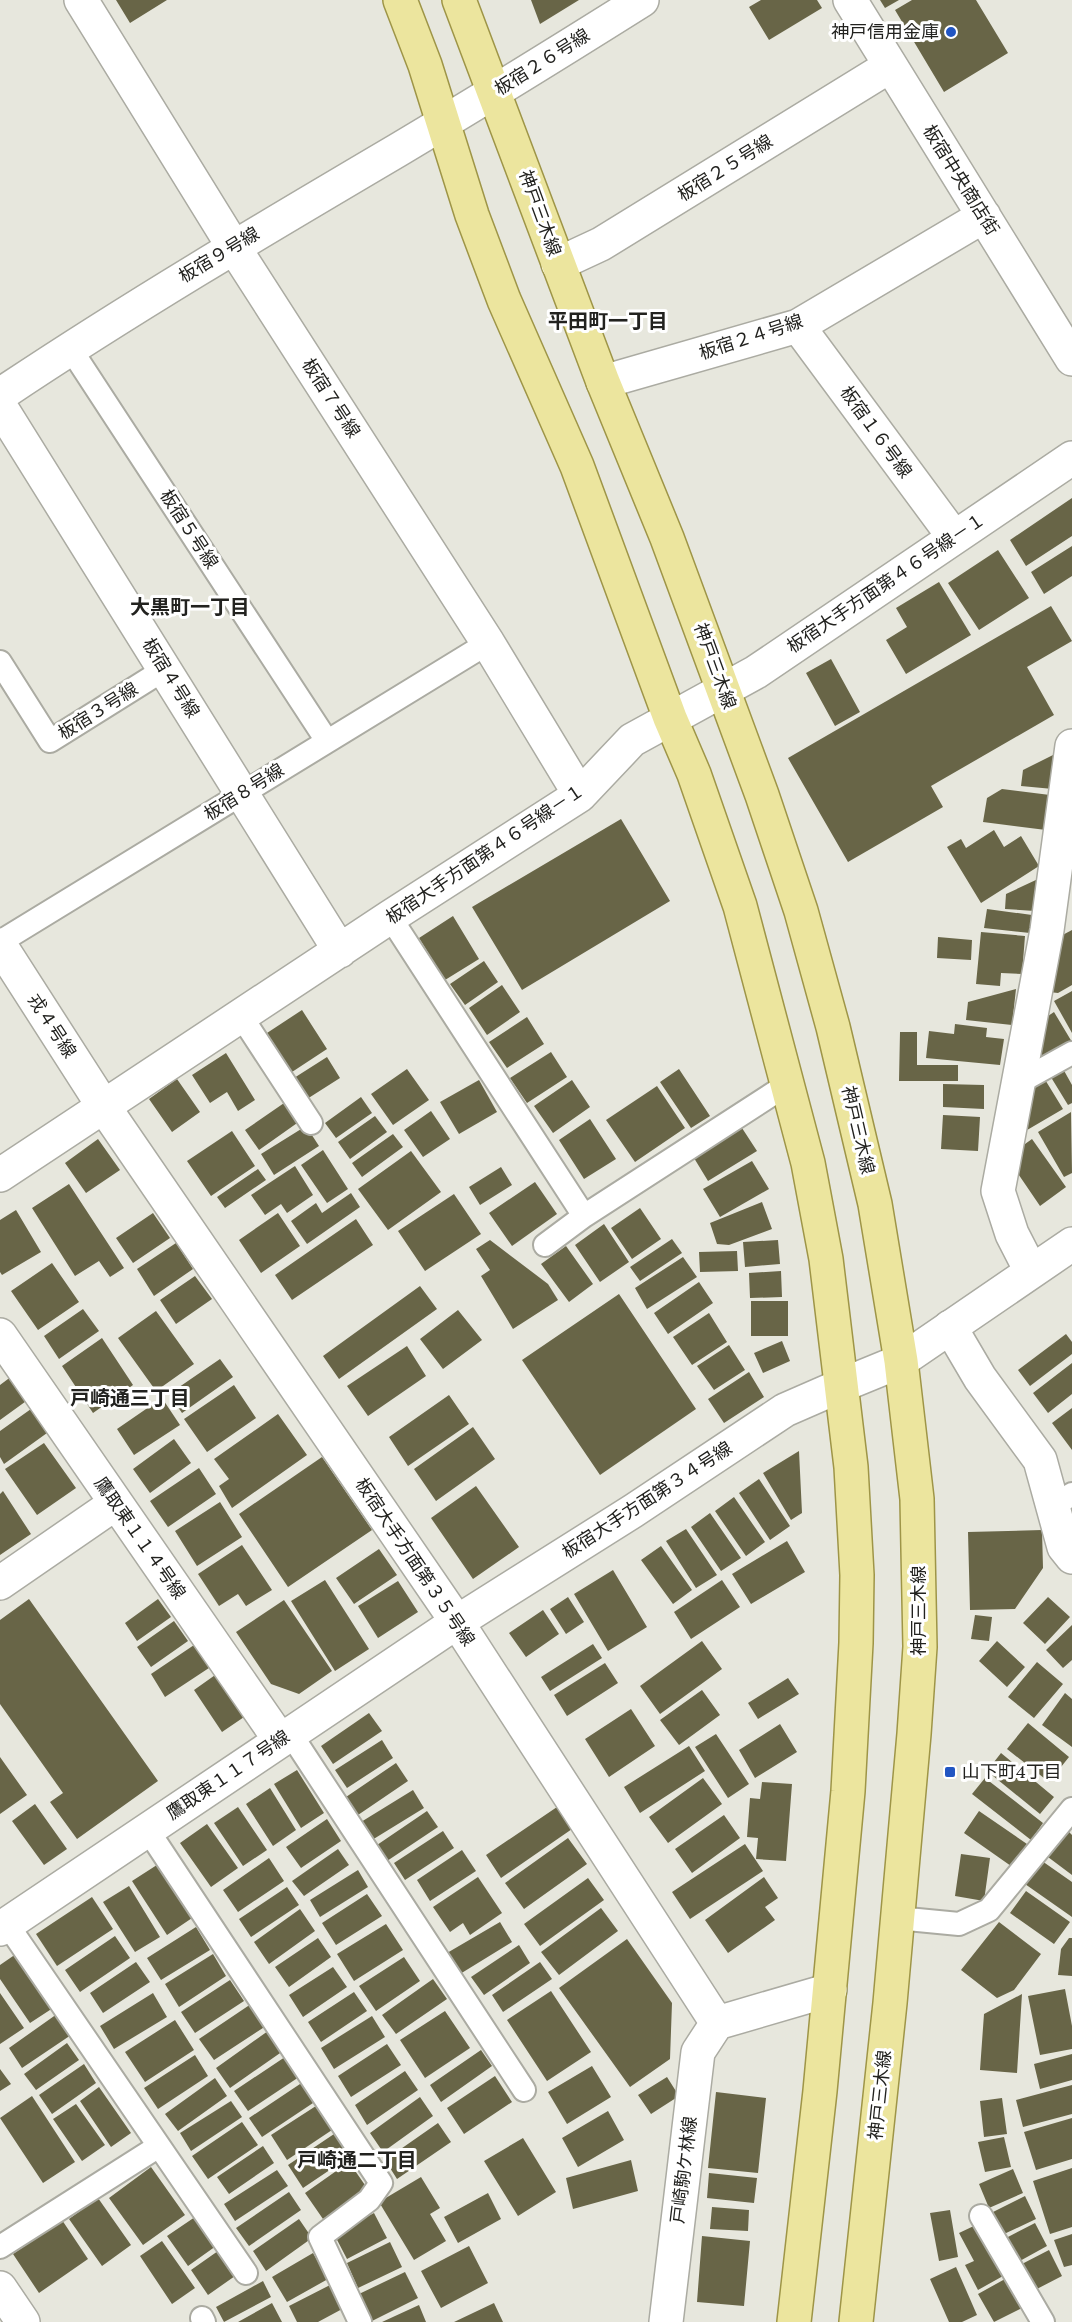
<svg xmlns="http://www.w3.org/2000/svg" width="1072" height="2322" viewBox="0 0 1072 2322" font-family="Lora,'Noto Sans JP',serif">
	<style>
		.building { fill: #686547 }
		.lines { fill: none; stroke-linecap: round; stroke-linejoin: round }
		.service-casing { stroke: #ababa2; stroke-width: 26 }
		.minor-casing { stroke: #ababa2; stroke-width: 36 }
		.tertiary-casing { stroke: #ababa2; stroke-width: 36 }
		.primary-casing { stroke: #9e9547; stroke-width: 36 }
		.service { stroke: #fff; stroke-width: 22 }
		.minor { stroke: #fff; stroke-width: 33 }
		.tertiary { stroke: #fff; stroke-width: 33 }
		.primary { stroke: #ece59e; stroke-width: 33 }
		.poi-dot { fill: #2155c2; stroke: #fff; stroke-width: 2 }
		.labels { text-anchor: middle; stroke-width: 6; stroke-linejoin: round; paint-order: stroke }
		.poi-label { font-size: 18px; fill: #22221f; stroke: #fff; text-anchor: end }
		.street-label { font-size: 18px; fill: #22221f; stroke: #fff }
		.neighbourhood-label { font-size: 20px; font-weight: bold; fill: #22221f; stroke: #fff }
	</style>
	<rect width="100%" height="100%" fill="#e7e7dd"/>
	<path class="building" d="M116 0H167L130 23Z
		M531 0H579L540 24Z
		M761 0H817L822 8 769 40 749 7Z
		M880 0H899L885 8Z
		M912 0H976L1008 53 944 92 895 10Z
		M1072 498V536L1026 566 1010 540Z
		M1072 546V576L1044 594 1031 572Z
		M998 550 1029 598 979 630 948 583Z
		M939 582 971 635 906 674 886 640 907 627 896 608Z
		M1051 606 1072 641 1027 667 1054 715 931 786 943 807 848 862 788 758Z
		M831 659 860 712 835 726 806 673Z
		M1055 754 1053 789 1021 786 1023 770Z
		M1002 789 1050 795 1046 830 983 822 987 798Z
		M621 819 670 901 522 990 472 907Z
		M994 830 1004 847 1021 836 1039 866 981 903 947 847 961 839 966 848Z
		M1038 879 1035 911 1005 909 1006 894Z
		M987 909 1032 915 1030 933 984 928Z
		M453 916 479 959 445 980 419 938Z
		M1072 930V985L1058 993 1049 992 1055 939Z
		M981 932 1025 936 1022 974 1001 973 1000 986 976 984Z
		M938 937 972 940 971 960 937 958Z
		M484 961 498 982 465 1005 450 984Z
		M502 985 520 1012 487 1035 469 1008Z
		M1016 989 1012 1025 966 1020 968 1002Z
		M1072 991V1033L1054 1001Z
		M302 1010 327 1049 292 1072 267 1033Z
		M1054 1012 1072 1042 1039 1066 1042 1020Z
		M527 1017 544 1044 507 1068 489 1042Z
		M955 1024 987 1028 986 1037 1004 1039 1000 1065 926 1058 929 1031 954 1034Z
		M900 1032H917V1065H958V1081H899Z
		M551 1052 567 1077 527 1103 510 1078Z
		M226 1053 255 1100 238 1111 227 1092 210 1103 192 1075Z
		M327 1057 340 1078 307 1099 294 1078Z
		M1062 1067 1072 1085V1103L1068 1105 1049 1074Z
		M407 1069 429 1100 393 1125 371 1094Z
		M679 1069 710 1116 691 1128 660 1082Z
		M1044 1078 1063 1109 1022 1133 1027 1088Z
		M177 1079 200 1112 172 1132 149 1099Z
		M479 1080 497 1112 459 1134 440 1102Z
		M572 1080 590 1107 553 1133 534 1106Z
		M943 1084 984 1085V1109L943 1107Z
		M657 1086 685 1128 635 1162 606 1120Z
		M361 1097 372 1113 336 1138 325 1123Z
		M287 1101 300 1121 259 1150 245 1130Z
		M431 1111 450 1139 423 1157 404 1130Z
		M1071 1112 1072 1173 1064 1177 1038 1132Z
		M943 1115 980 1117 978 1151 941 1149Z
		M375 1116 387 1132 350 1159 338 1142Z
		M590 1119 616 1159 584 1179 559 1140Z
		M306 1126 319 1146 274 1175 261 1154Z
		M742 1128 757 1151 708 1181 694 1158Z
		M232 1131 255 1166 211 1196 187 1161Z
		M393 1134 403 1147 362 1177 352 1163Z
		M98 1139 120 1170 86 1193 65 1163Z
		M1032 1139 1066 1187 1040 1206 1012 1165 1018 1149Z
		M323 1150 348 1189 327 1203 301 1165Z
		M411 1151 441 1192 388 1230 358 1189Z
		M752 1161 769 1189 720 1217 703 1189Z
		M295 1166 313 1195 287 1213 281 1204 265 1215 251 1195Z
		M501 1167 512 1185 480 1205 469 1187Z
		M258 1169 266 1180 225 1208 217 1197Z
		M535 1182 557 1214 512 1246 489 1213Z
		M69 1184 124 1268 110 1277 99 1261 75 1276 32 1208Z
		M351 1193 360 1207 307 1244 291 1221 316 1203 322 1213Z
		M454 1194 481 1234 425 1271 398 1231Z
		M762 1202 772 1229 729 1245 717 1244 710 1223Z
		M640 1208 661 1239 632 1259 611 1228Z
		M16 1210 41 1252 2 1275 0 1272V1220Z
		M153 1213 170 1238 133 1263 116 1238Z
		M278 1213 300 1246 261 1273 239 1240Z
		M356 1219 373 1245 292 1300 275 1275Z
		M604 1224 629 1262 600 1282 575 1245Z
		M672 1239 682 1253 640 1281 630 1267Z
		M490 1240 548 1284 558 1300 513 1329 481 1276 490 1270 476 1249Z
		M778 1240 780 1264 745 1267 743 1242Z
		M176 1243 193 1269 154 1296 137 1269Z
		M566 1246 593 1284 569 1302 541 1264Z
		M737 1251 738 1271 700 1272 699 1252Z
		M683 1257 697 1277 647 1309 635 1288Z
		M52 1263 79 1302 38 1330 11 1291Z
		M781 1271 782 1297 750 1298 749 1273Z
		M195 1276 212 1299 176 1324 160 1300Z
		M699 1282 713 1303 668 1334 654 1313Z
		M420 1286 437 1309 339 1379 323 1356Z
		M619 1294 696 1409 600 1475 522 1360Z
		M751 1301H788V1336H751Z
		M83 1309 99 1331 59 1359 44 1336Z
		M458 1310 482 1340 443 1369 420 1339Z
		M156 1311 194 1364 156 1391 118 1338Z
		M709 1313 727 1342 692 1365 673 1337Z
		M1066 1334 1072 1342V1354L1030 1386 1018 1370Z
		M102 1338 133 1385 93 1413 62 1366Z
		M782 1341 790 1361 763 1373 754 1353Z
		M729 1345 745 1370 714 1390 697 1366Z
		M407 1346 426 1376 368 1416 347 1386Z
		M220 1359 233 1377 182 1413 169 1394Z
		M1072 1363V1394L1048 1413 1033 1393Z
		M749 1372 764 1397 724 1423 708 1399Z
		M12 1376 29 1399 0 1420V1385Z
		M234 1385 256 1418 207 1452 184 1419Z
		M449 1395 469 1424 408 1466 389 1437Z
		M162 1398 180 1425 134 1455 117 1429Z
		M1072 1408V1450L1052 1423Z
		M31 1409 47 1433 4 1464 0 1457V1431Z
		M278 1414 307 1455 232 1508 219 1486 229 1479 214 1459Z
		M473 1427 495 1459 436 1501 414 1469Z
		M174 1439 191 1463 150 1493 133 1469Z
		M44 1443 76 1488 37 1515 5 1469Z
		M799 1451 802 1513 791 1520 763 1473Z
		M322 1457 372 1530 288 1587 239 1514Z
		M199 1468 216 1494 168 1527 150 1501Z
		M759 1479 790 1526 770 1540 739 1493Z
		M476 1486 519 1547 473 1579 431 1518Z
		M3 1491 31 1534 0 1555V1494Z
		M734 1497 765 1542 746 1556 715 1511Z
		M220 1502 242 1537 197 1566 175 1531Z
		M710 1513 741 1558 721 1571 691 1527Z
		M686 1529 717 1575 696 1588 666 1541Z
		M1042 1530 1043 1568 1015 1609 970 1610 968 1532Z
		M787 1541 805 1572 751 1604 732 1574Z
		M242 1545 272 1590 246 1606 238 1594 219 1606 198 1574Z
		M661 1546 692 1590 673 1604 641 1560Z
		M379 1549 397 1575 354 1604 336 1578Z
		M613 1570 647 1627 608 1651 574 1594Z
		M325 1580 369 1649 335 1671 291 1601Z
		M722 1580 740 1607 691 1639 674 1612Z
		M398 1581 418 1612 378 1638 358 1606Z
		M568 1597 584 1622 566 1634 550 1609Z
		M1048 1597 1070 1617 1045 1644 1023 1623Z
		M29 1599 158 1781 77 1839 50 1802 63 1793 0 1704V1620Z
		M158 1599 171 1617 137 1641 125 1623Z
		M284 1600 332 1671 299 1694 271 1684 236 1632Z
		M543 1610 559 1634 526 1657 509 1633Z
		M975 1615 992 1617 989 1641 971 1639Z
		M174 1621 188 1641 151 1667 137 1647Z
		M1072 1625V1660L1063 1668 1046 1650Z
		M200 1641 215 1664 165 1697 151 1674Z
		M702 1641 722 1669 660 1714 640 1686Z
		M997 1641 1025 1667 1007 1687 979 1661Z
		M593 1644 602 1658 550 1691 541 1677Z
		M1037 1662 1063 1684 1034 1718 1008 1697Z
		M605 1663 618 1683 567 1716 554 1695Z
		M218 1673 247 1715 222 1732 194 1690Z
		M788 1678 799 1694 758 1719 748 1703Z
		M702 1690 720 1715 679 1745 660 1720Z
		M1065 1693 1072 1699V1747L1042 1725Z
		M631 1709 655 1746 609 1777 585 1739Z
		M369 1713 382 1731 333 1764 321 1746Z
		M1028 1723 1069 1757 1049 1782 1007 1749Z
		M780 1724 797 1752 755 1778 739 1750Z
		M716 1734 749 1784 728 1798 695 1747Z
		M382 1740 393 1758 347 1788 335 1770Z
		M689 1746 705 1771 640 1813 624 1787Z
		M1001 1753 1054 1797 1040 1814 987 1771Z
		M0 1757 27 1795 0 1814Z
		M396 1763 408 1781 358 1815 346 1797Z
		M297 1770 324 1813 301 1828 274 1784Z
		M703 1778 722 1804 668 1843 649 1817Z
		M985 1778 1043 1823 1031 1840 972 1794Z
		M762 1782 792 1784 786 1861 756 1859 758 1838 747 1837 750 1798 760 1799Z
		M270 1788 296 1830 273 1846 246 1804Z
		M413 1790 424 1808 372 1840 361 1822Z
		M35 1804 67 1849 44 1865 12 1821Z
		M238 1807 267 1850 243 1866 214 1823Z
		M557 1807 572 1829 501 1878 486 1855Z
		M427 1811 438 1827 387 1861 377 1845Z
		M979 1811 1027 1844 1011 1866 964 1833Z
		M724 1815 740 1838 692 1873 675 1849Z
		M327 1819 341 1841 301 1868 286 1847Z
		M207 1824 238 1868 211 1887 180 1843Z
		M443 1831 454 1848 405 1880 394 1863Z
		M1068 1831 1072 1835V1875L1048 1857Z
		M568 1838 587 1864 524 1909 505 1883Z
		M745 1844 763 1871 690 1919 672 1892Z
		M338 1849 349 1865 304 1896 292 1881Z
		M462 1850 476 1871 430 1901 417 1880Z
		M961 1854 990 1858 984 1901 955 1896Z
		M269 1858 284 1881 238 1912 223 1890Z
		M1042 1861 1072 1882V1917L1025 1884Z
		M160 1863 195 1916 167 1935 132 1881Z
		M358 1870 368 1887 320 1917 310 1900Z
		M478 1877 502 1913 470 1935 463 1923 450 1932 433 1907Z
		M764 1877 778 1898 765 1907 775 1920 728 1953 705 1920Z
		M588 1878 604 1900 540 1946 524 1924Z
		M129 1886 160 1937 135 1952 103 1902Z
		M287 1887 299 1905 251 1937 239 1919Z
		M1026 1891 1070 1922 1054 1944 1010 1913Z
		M367 1894 382 1916 336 1945 322 1923Z
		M92 1897 113 1929 57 1966 36 1934Z
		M601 1908 618 1931 559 1975 541 1952Z
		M300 1909 315 1931 269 1964 254 1942Z
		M500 1922 512 1942 460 1974 447 1953Z
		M999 1922 1041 1954 1014 1990 997 1998 961 1970Z
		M386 1924 403 1950 354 1981 337 1954Z
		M196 1927 210 1950 161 1980 147 1958Z
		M115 1936 130 1958 80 1992 65 1970Z
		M318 1938 331 1957 289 1987 275 1967Z
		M1069 1938H1072V1976L1058 1975 1061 1949Z
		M627 1939 672 2003 670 2059 630 2087 559 1988Z
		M519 1945 530 1963 484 1995 471 1977Z
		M16 1954 53 2008 30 2023 0 1979V1965Z
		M213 1954 226 1976 179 2007 165 1984Z
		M404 1957 420 1981 376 2011 359 1986Z
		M136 1962 150 1982 103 2013 90 1993Z
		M540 1962 552 1979 503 2012 492 1995Z
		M333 1967 347 1987 303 2017 289 1995Z
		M433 1979 447 1999 396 2034 382 2015Z
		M230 1980 244 2001 195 2033 181 2012Z
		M1065 1989 1072 2026V2049L1040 2055 1028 1996Z
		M551 1991 591 2052 547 2081 507 2020Z
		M354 1992 367 2011 321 2042 308 2022Z
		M0 1993 24 2028 0 2044Z
		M153 1993 167 2017 114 2049 100 2026Z
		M1022 1994 1017 2073 980 2070 984 2014Z
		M251 2004 266 2026 214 2060 199 2039Z
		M445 2011 470 2048 425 2078 400 2040Z
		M57 2014 71 2035 22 2068 9 2048Z
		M372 2016 385 2037 334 2069 321 2048Z
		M175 2020 194 2050 145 2082 125 2052Z
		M268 2031 283 2051 230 2088 216 2068Z
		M67 2043 79 2060 36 2090 24 2074Z
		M387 2044 401 2065 351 2097 338 2076Z
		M481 2050 492 2066 441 2102 430 2085Z
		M1072 2054V2080L1040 2089 1034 2064Z
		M195 2055 208 2076 158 2109 144 2088Z
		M285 2057 299 2077 248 2111 234 2091Z
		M84 2064 96 2083 52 2114 39 2095Z
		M592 2066 611 2097 567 2124 548 2092Z
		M0 2069 11 2084 0 2091Z
		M405 2071 418 2090 367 2125 355 2105Z
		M495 2076 512 2102 464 2134 447 2108Z
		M667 2077 679 2096 651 2114 638 2095Z
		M215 2078 227 2096 178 2131 165 2114Z
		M303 2082 316 2101 262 2137 249 2118Z
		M1072 2085V2114L1023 2127 1016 2100Z
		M99 2087 131 2133 111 2147 80 2101Z
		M716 2092 766 2098 758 2173 708 2168Z
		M32 2096 75 2162 43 2183 0 2118Z
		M420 2097 433 2116 383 2152 370 2133Z
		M1002 2098 1007 2134 984 2137 980 2101Z
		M231 2101 242 2117 191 2151 180 2133Z
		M76 2104 105 2145 82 2161 53 2119Z
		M319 2104 335 2128 287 2160 271 2135Z
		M608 2111 624 2140 578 2167 562 2138Z
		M1072 2118V2159L1036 2170 1024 2132Z
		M242 2122 258 2145 208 2179 192 2156Z
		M438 2123 451 2142 397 2179 385 2160Z
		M334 2134 349 2157 303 2188 288 2165Z
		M1004 2137 1011 2167 985 2172 978 2142Z
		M523 2138 556 2192 518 2216 484 2161Z
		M263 2146 274 2163 229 2194 217 2177Z
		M631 2160 638 2191 573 2209 566 2178Z
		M349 2162 367 2188 323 2219 305 2193Z
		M151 2167 185 2215 143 2245 109 2198Z
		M1072 2168V2227L1050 2234 1033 2181Z
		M1013 2169 1023 2193 989 2208 979 2184Z
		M277 2170 288 2186 235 2221 224 2204Z
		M709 2173 757 2178 754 2203 707 2198Z
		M421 2177 440 2208 430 2214 446 2241 414 2260 379 2202Z
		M289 2192 301 2210 249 2246 236 2228Z
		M488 2193 501 2219 458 2243 444 2217Z
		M1025 2196 1036 2219 1004 2234 993 2212Z
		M98 2198 131 2245 102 2266 69 2219Z
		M712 2207 749 2210 748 2231 710 2229Z
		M950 2210 958 2257 939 2261 930 2213Z
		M374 2213 387 2238 347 2259 334 2234Z
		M195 2217 216 2246 188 2266 167 2236Z
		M299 2219 312 2238 266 2271 253 2251Z
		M62 2220 88 2259 39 2293 13 2254Z
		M1035 2223 1047 2246 1018 2262 1006 2238Z
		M978 2224 1003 2276 978 2290 965 2265 974 2261 959 2233Z
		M1072 2234V2265L1064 2267 1054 2240Z
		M702 2236 750 2241 744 2306 697 2302Z
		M162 2241 195 2288 172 2304 140 2256Z
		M390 2242 402 2267 358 2288 347 2263Z
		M469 2246 488 2283 441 2308 421 2271Z
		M1049 2250 1062 2276 1033 2291 1020 2265Z
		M218 2251 235 2276 208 2295 191 2270Z
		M313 2253 328 2279 287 2302 272 2277Z
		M956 2267 977 2315 962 2322H949L930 2279Z
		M405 2272 418 2298 372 2321 359 2294Z
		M1005 2279 1022 2308 994 2322 978 2294Z
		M263 2281 271 2297 224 2322 216 2307Z
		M332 2284 344 2308 318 2322H297L289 2306Z
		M272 2303 282 2322H238Z
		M494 2303 503 2322H454Z
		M419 2305 426 2322H382Z"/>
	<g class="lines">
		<g class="service-casing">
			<path id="service" d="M70 348 327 741
				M0 662 50 741 165 669
				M390 917 584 1216
				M0 942 488 643
				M241 1016 311 1123
				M1018 1083 1072 1053
				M545 1245 584 1216 788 1084
				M1053 1507 1072 1494
				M290 1733 524 2090
				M147 1829 381 2183 369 2200 320 2237 360 2322
				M897 1918 959 1924 989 1910 1072 1809
				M7 1924 246 2273
				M981 2216 1043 2322
				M0 2247 159 2146
				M202 2318 204 2322"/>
		</g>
		<g class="minor-casing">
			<path id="minor" d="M81 0 233 246 488 643 580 795
				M850 0 1072 359
				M558 264 601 244 890 66
				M798 326 954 537
				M603 382 798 326 984 216
				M0 395C130 308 264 229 398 150 480 101 561 51 642 0
				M0 406 340 951
				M0 945 104 1107 457 1622 717 2023
				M0 1175 390 917 580 795 632 740 756 672 1072 458
				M1031 1271 1012 1234 998 1191 1047 930 1072 746
				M950 1327 980 1378 1040 1460 1064 1547 1072 1557
				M0 1335 280 1740
				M0 1583 116 1503
				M0 1929 457 1622 633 1511 785 1410 840 1386
				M717 2023 830 1990
				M0 2288 23 2322
				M666 2322 698 2052 717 2023"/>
		</g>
		<g class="tertiary-casing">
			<path id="tertiary" d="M840 1386 901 1361 1072 1244"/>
		</g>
		<g class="primary-casing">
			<path id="primary" d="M400 0 425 65 472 215 504 300 577 466 670 718 694 774 740 906 808 1163 826 1259 851 1467 857 1575 856 1643 848 1791 820 2091 794 2322
				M459 0 603 382 667 538 762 795 801 911 833 1027 875 1204 901 1361 917 1499 920 1647 914 1734 890 2003 856 2322"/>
		</g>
		<use href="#service" class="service"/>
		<use href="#minor" class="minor"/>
		<use href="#tertiary" class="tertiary"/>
		<use href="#primary" class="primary"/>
	</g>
	<g class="poi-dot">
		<circle cx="951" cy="32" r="6"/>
		<rect x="944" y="1766" width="12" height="12" rx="3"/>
	</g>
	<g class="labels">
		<g class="poi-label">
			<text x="939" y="38">神戸信用金庫</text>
			<text x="962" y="1778" text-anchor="start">山下町4丁目</text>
		</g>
		<g class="street-label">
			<text transform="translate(542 62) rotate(-32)" y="6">板宿２６号線</text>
			<text transform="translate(725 168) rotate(-32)" y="6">板宿２５号線</text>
			<text transform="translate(961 180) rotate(58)" y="6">板宿中央商店街</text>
			<text transform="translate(540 213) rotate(70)" y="6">神戸三木線</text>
			<text transform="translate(219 255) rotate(-31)" y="6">板宿９号線</text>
			<text transform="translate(751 337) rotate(-18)" y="6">板宿２４号線</text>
			<text transform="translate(331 398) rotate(57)" y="6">板宿７号線</text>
			<text transform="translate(876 432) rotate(54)" y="6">板宿１６号線</text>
			<text transform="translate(189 529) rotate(57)" y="6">板宿５号線</text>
			<text transform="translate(886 583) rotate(-34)" y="6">板宿大手方面第４６号線－１</text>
			<text transform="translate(715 666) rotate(70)" y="6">神戸三木線</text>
			<text transform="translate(171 678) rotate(58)" y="6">板宿４号線</text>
			<text transform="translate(98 711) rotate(-32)" y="6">板宿３号線</text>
			<text transform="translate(244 792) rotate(-32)" y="6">板宿８号線</text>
			<text transform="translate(485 854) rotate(-34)" y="6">板宿大手方面第４６号線－１</text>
			<text transform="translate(52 1026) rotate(57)" y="6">戎４号線</text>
			<text transform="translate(858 1130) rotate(77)" y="6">神戸三木線</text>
			<text transform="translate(647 1500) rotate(-33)" y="6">板宿大手方面第３４号線</text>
			<text transform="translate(140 1538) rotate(55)" y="6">鷹取東１１４号線</text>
			<text transform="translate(415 1562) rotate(56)" y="6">板宿大手方面第３５号線</text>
			<text transform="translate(919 1611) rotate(-90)" y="6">神戸三木線</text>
			<text transform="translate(228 1775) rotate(-34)" y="6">鷹取東１１７号線</text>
			<text transform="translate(880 2095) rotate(-84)" y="6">神戸三木線</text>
			<text transform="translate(684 2170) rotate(-83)" y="6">戸崎駒ケ林線</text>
		</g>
		<g class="neighbourhood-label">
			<text x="608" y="328">平田町一丁目</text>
			<text x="190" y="614">大黒町一丁目</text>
			<text x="130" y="1405">戸崎通三丁目</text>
			<text x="357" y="2167">戸崎通二丁目</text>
		</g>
	</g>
</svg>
